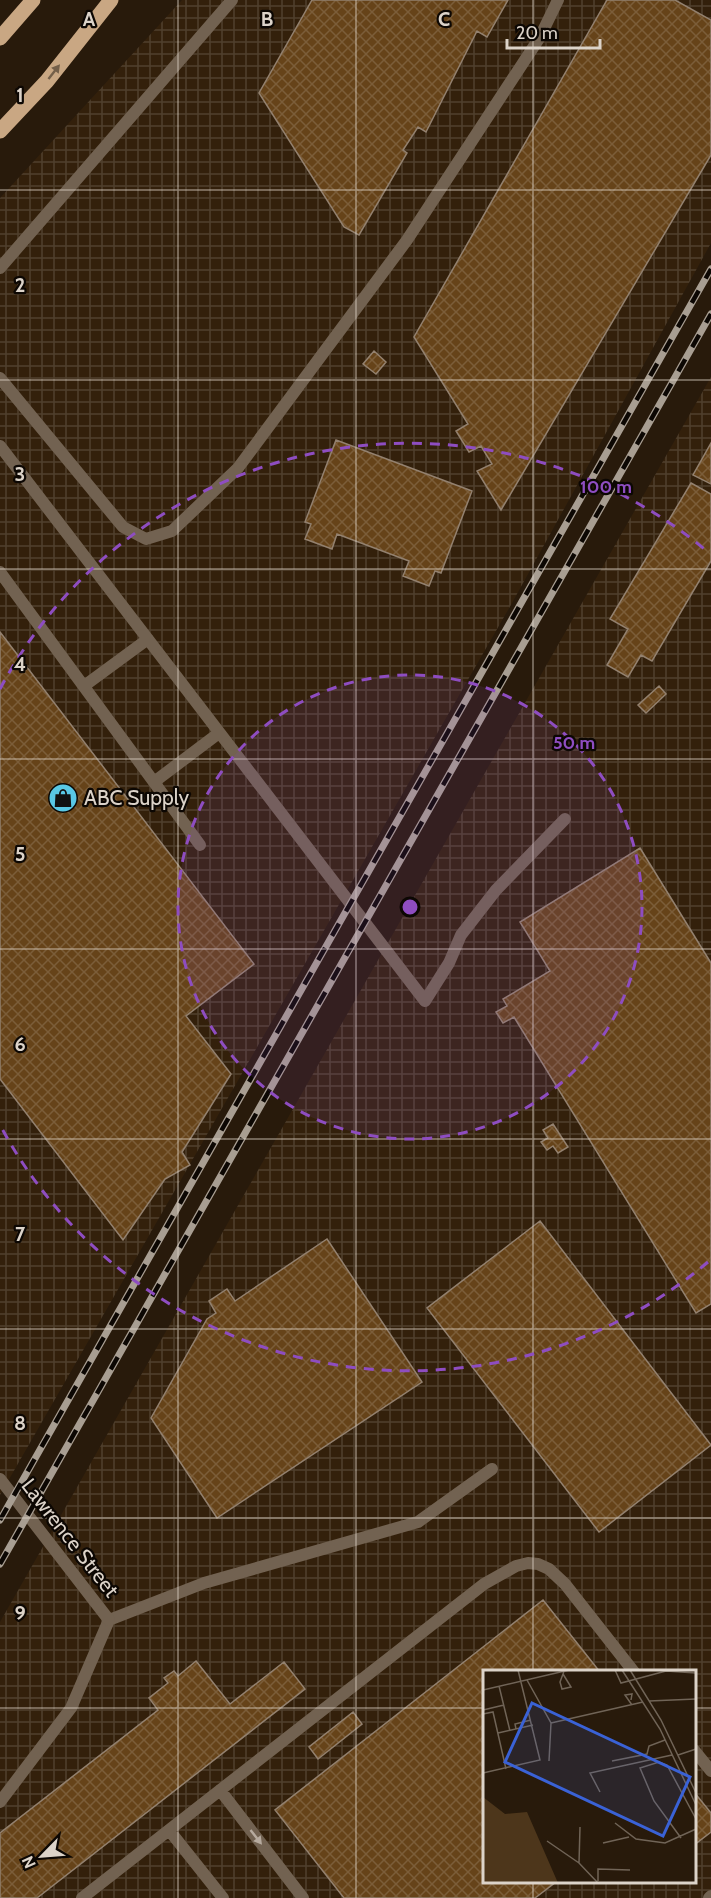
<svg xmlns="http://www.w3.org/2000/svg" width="711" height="1898" viewBox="0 0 711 1898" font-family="Cabin,sans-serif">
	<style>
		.industrial { fill: url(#industrial-grid); fill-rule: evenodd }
		.building { fill: url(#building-cross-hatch); stroke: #93816f; stroke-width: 1.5 }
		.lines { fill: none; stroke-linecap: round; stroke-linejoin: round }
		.service { stroke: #726251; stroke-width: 12 }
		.minor { stroke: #726251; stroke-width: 12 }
		.primary { stroke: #c9a783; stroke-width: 15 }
		.rail-casing { stroke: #a89e92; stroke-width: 7 }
		.rail { stroke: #0c0703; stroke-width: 4.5; stroke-dasharray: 14; stroke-linecap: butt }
		.oneway { fill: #745f49 }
		.oneway2 { fill: #b7ab9f }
		.grid { fill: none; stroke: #dcd3c9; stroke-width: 1.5; stroke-opacity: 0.55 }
		.ring { fill: none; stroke: #8e4dc1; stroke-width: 3; stroke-dasharray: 10 8 }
		.labels { text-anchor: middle; stroke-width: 4.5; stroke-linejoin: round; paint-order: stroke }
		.poi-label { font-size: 21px; fill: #dcd3c9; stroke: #0c0703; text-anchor: start }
		.street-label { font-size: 21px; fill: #dcd3c9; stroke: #0c0703 }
		.inset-road { fill: none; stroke: #706457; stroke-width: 1.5 }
		.view { fill: #3a62d6; fill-opacity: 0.15; stroke: #3a62d6; stroke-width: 3 }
		.inset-edge { fill: none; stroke: #dcd3c9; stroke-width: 3 }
		.grid-label { font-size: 20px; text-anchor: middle; font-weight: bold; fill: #dcd3c9; stroke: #0c0703; stroke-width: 4.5; stroke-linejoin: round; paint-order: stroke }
		.centre { fill: #8e4dc1; stroke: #0c0703; stroke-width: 3 }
		.ring-label { font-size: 18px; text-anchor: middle; font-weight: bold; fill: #8e4dc1; stroke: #0c0703; stroke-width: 4.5; stroke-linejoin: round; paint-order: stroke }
	</style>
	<defs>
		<pattern id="industrial-grid" width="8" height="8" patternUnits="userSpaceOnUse" patternTransform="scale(1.5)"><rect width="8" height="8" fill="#33200b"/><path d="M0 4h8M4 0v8" fill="none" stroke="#50402d"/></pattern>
		<pattern id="building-cross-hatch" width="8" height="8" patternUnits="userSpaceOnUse" patternTransform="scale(1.5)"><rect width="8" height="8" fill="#664319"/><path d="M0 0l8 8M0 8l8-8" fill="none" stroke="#7b5d39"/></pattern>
	</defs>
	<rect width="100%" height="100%" fill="#281a0b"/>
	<path class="industrial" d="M182 0H711V243L512 603 0 1495V198Z
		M711 377V1898H0V1622ZM484 1672H694V1882H484Z"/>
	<path class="building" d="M312 0H508L487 37 477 31 426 132 418 127 403 150 407 153 359 235 344 227 259 93Z
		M607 0H675L711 20V155L501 510 477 471 492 464 481 446 469 452 456 431 468 424 414 337Z
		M374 351 386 362 376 374 363 364Z
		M336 440 472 491 441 573 435 571 429 586 403 576 409 561 337 534 332 549 305 539 311 524 305 522Z
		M711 443V484L693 475Z
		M691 483 711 494V561L652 661 641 655 628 677 607 665 628 629 610 619Z
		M0 632 254 964 186 1016 231 1074 182 1152 190 1165 165 1179 123 1240 0 1079Z
		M659 686 666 694 646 713 638 705Z
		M640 848 711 963V1304L696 1313 514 1017 503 1023 496 1012 507 1006 503 999 550 971 520 922Z
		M553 1124 568 1147 558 1153 553 1146 547 1150 541 1142 548 1138 543 1130Z
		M540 1221 711 1445 599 1532 427 1308Z
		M327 1239 422 1382 217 1518 151 1418 207 1319 216 1313 209 1301 227 1289 235 1301Z
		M543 1600 600 1672H484V1882H556L535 1898H344L275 1810Z
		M196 1661 230 1704 284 1662 305 1689 37 1898H0V1833L158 1710 149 1698 168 1683 164 1678 174 1671 178 1676Z
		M353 1712 362 1724 318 1759 309 1747Z
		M694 1792 711 1813V1832L694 1845Z"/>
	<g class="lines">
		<path class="service" d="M0 268 232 0
			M0 378 123 527 146 539 172 531 238 468 407 240 540 37 558 0
			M0 446 425 1001 449 963 461 935 496 890 565 819
			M0 572 200 845
			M84 686 148 639
			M154 782 219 733
			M694 1750 711 1771
			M220 1790 303 1898
			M0 1802 71 1708 109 1620 204 1583 418 1522 492 1469
			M169 1830 223 1898
			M82 1898 484 1584 516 1566 528 1563 538 1564 549 1569 565 1584 634 1672
			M709 1898 711 1896"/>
		<path class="minor" d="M0 1479 109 1620"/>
		<path class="primary" d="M0 38 33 0
			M0 131 47 81 111 0"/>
		<g class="rail-casing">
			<path id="rail" d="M0 1520 711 269
				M0 1564 711 314"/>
		</g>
		<use href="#rail" class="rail"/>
	</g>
	<defs><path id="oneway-solid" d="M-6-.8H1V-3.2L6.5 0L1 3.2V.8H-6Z" transform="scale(1.5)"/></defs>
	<use class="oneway" href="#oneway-solid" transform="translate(54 72) rotate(-52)"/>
	<use class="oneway2" href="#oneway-solid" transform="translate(256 1837) rotate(52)"/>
	<path class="grid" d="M178 0V1898M356 0V1898M533 0V1672M0 190H711M0 380H711M0 569H711M0 759H711M0 949H711M0 1139H711M0 1329H711M0 1518H711M0 1708H484M694 1708H711M533 1882V1898"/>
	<circle cx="410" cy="907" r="232" fill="#8e4dc1" fill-opacity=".12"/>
	<g class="ring">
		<circle cx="410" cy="907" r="232"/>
		<path d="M708 1262A464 464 0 0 1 0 1125M0 689A464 464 0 0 1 708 552"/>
	</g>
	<defs>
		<g id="shop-disc" transform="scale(1.5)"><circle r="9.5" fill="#59c8e5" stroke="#0c0703"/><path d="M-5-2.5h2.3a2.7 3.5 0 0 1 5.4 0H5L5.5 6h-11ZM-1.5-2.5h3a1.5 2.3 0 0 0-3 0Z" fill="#111"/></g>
	</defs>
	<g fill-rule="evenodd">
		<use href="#shop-disc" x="63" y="798"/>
	</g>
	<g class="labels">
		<g class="poi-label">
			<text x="84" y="805">ABC Supply</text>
		</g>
		<g class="street-label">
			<text transform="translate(70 1538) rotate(52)" y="7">Lawrence Street</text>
		</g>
	</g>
	<g transform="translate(483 1670)">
		<rect width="213" height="213" fill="#281a0b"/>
		<path d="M0 127 22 144 44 142 75 213H0Z" fill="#4d361b"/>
		<path class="inset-road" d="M132 0 138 13 183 1 213 3M139 0 177 59 213 135M147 0 178 50 213 123M80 4 88 17 79 19 77 12 80 4 81 1M44 10 68 53 66 91M16 16 27 61M0 20 86 0M148 30 149 24 142 25 149 35M166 31 213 29M0 40 21 35M0 44 10 42 23 99M68 53 160 32M33 59 32 54 48 50M15 63 50 55M195 85 213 79M129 91 164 84 166 76 182 70M0 103 57 90 35 0M117 122 107 103 189 85M132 153 153 169 182 173 213 159M198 168 171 131 157 98 176 92 184 95 213 149M64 171 96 193 115 213M120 173 146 167M96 193 97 157M115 211V199L147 200"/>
		<path class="view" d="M49 33 207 107 180 166 22 92Z"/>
		<rect width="213" height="213" class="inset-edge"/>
	</g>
	<g class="grid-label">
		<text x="89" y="26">A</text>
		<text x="267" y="26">B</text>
		<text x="444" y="26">C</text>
		<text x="20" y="102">1</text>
		<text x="20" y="292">2</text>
		<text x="20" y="481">3</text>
		<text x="20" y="671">4</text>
		<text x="20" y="861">5</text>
		<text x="20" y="1051">6</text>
		<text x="20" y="1241">7</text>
		<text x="20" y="1430">8</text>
		<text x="20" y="1620">9</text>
	</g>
	<circle cx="410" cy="907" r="9" class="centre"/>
	<g class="ring-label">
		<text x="606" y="493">100 m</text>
		<text x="574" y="749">50 m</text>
	</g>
	<g transform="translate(42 1856) rotate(245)" stroke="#0c0703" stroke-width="4.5" paint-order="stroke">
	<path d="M0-4.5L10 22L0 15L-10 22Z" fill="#dcd3c9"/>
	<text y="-9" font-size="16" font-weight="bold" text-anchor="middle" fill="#dcd3c9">N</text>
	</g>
	<path d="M507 39v9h93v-9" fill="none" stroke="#dcd3c9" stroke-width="3"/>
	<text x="516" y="39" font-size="18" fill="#dcd3c9" stroke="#0c0703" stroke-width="4.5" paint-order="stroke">20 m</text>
</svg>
